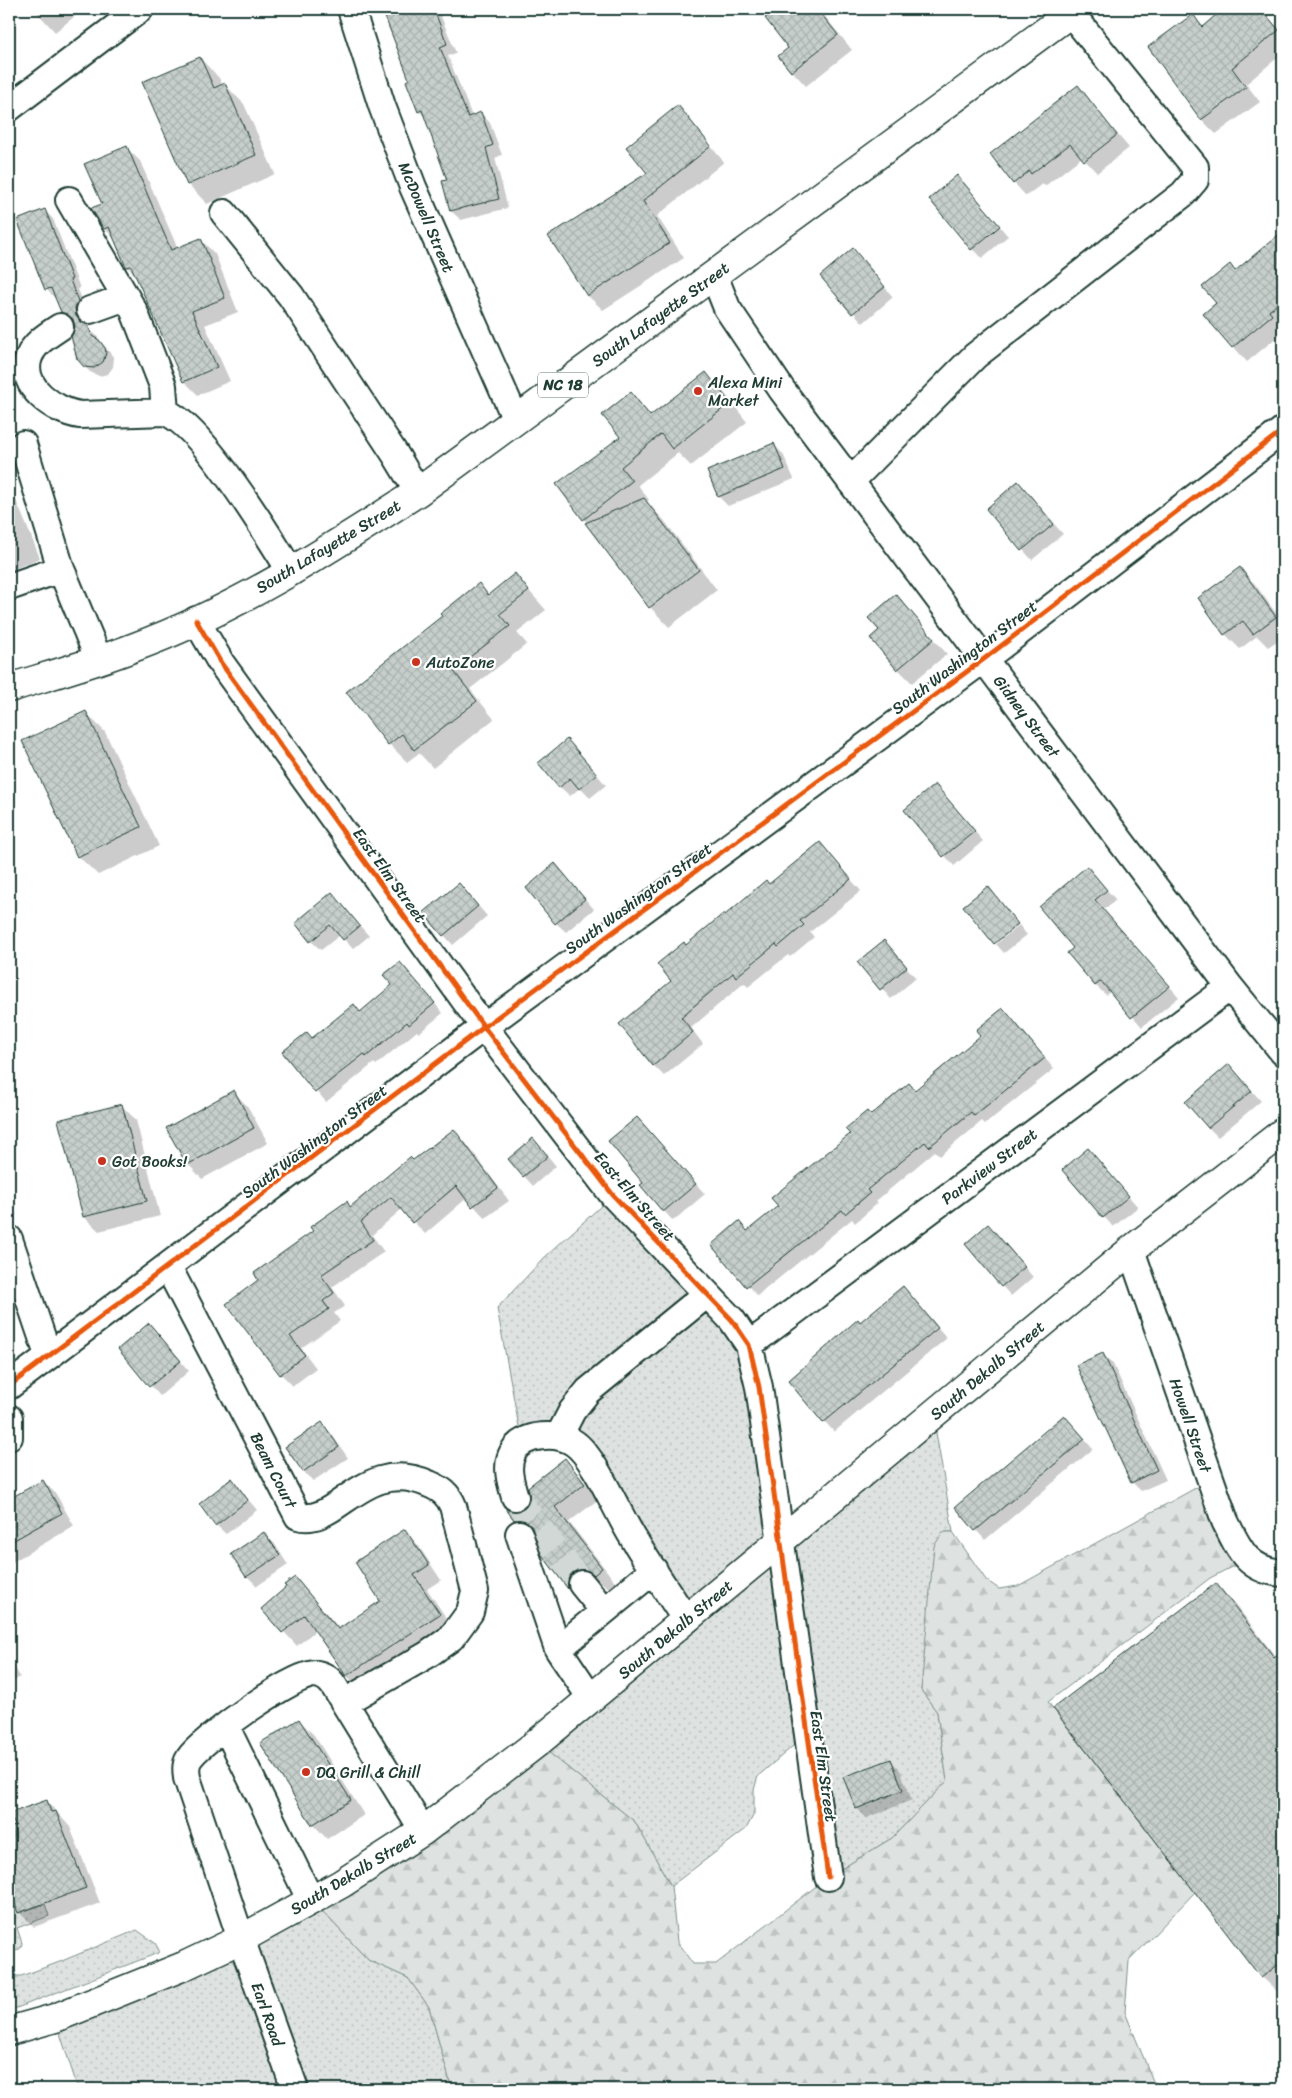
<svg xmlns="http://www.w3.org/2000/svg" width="1292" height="2098" viewBox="0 0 1292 2098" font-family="Sriracha,sans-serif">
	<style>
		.grass { fill: url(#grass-dots); stroke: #7e908b }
		.forest { fill: url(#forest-firs); stroke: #7e908b }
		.shadow { fill: #0003 }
		.building { fill: url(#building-cross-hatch); stroke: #1f3d34 }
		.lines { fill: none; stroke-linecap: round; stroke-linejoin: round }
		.minor-tunnel { stroke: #d2d8d6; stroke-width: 26; stroke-dasharray: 26 13; stroke-linecap: butt }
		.minor-casing { stroke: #1f3d34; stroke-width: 30 }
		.major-casing { stroke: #1f3d34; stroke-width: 31 }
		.minor { stroke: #fff; stroke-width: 26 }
		.major { stroke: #fff; stroke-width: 28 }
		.cycleway-casing { stroke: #fff; stroke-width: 8 }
		.cycleway { stroke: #e8590c; stroke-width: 5 }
		.poi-dot { fill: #c8321e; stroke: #fff; stroke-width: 2 }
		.labels { text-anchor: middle; stroke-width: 4.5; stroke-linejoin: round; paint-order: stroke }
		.shield { fill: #fff; stroke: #627771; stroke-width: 1 }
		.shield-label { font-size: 15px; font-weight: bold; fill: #1f3d34 }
		.street-label { font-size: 16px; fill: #1f3d34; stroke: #fff }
		.poi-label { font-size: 16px; fill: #1f3d34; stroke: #fff; text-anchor: start }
	</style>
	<defs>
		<pattern id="grass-dots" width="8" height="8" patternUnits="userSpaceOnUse" patternTransform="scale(1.25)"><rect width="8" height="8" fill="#dee3e2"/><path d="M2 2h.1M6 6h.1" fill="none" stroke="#bec4c2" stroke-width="1.8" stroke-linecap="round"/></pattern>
		<pattern id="forest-firs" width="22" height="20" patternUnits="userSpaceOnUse" patternTransform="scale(1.25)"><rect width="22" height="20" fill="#dee3e2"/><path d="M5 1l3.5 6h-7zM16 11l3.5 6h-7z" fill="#bec4c2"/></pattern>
		<pattern id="building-cross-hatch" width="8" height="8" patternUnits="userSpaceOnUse" patternTransform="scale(1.25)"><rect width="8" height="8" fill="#c7cfcc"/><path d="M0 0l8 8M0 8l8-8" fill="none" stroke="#aab3b0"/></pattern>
	</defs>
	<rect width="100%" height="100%" fill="#fff"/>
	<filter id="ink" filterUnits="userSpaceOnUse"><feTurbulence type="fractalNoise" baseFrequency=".02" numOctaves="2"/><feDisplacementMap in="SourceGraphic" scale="10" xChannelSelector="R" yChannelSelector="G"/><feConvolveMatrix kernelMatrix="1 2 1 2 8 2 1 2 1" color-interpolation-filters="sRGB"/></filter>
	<g filter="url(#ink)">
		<path class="grass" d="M613 1195 732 1320 779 1543 933 1415 953 1532H943L921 1690 937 1712 947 1781 892 1838 828 1877 806 1735 758 1776 754 1790V1814L746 1829 671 1886 635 1822 537 1743 686 1620 584 1452 522 1443 497 1308 544 1258Z
			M9 1888 18 1913 45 1904 49 1916 17 1928 22 1943 21 1948 9 1954Z
			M312 1900 368 1960 408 1978 429 2007 452 2089H78L55 2018Z
			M137 1930 155 1943 159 1950 158 1953 9 2011V1976H21L57 1963Z"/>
		<path class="forest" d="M1210 1480 1247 1559 1210 1578 1048 1702 1195 1892 1129 1961 1125 2012 1153 2081 1166 2089H452L429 2007 408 1978 368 1960 312 1900 537 1743 635 1822 671 1886 677 1942 693 1964H716L828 1877 892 1838 947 1781 937 1712 921 1690 934 1546 943 1532H953L986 1580 999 1589 1018 1586Z"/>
		<path class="shadow" d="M34 9H76L79 13 55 32Z
			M383 9H438L456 53 448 56 472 116 481 113 490 123 502 155 495 158 508 208 461 220 451 211 444 182 449 180 426 118 419 111 411 80Z
			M779 9H819L852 50 806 86 792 71 790 48 767 18Z
			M1225 9H1262L1283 35V53L1246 84 1260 102 1216 134 1202 120 1193 16 1204 27Z
			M9 47 14 53 9 57Z
			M200 58 219 78 223 86 225 85 244 104 275 174 207 204 188 184Z
			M1078 87 1129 148 1097 173 1082 157 1045 186 1042 184 1026 196 1014 183Z
			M678 107 724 162 657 216 684 258 603 310 588 296 550 237 649 173Z
			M126 147 140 161 178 249 201 240 215 254 238 312 205 325 230 381 198 395 184 381 137 276 127 267 116 240 105 229Z
			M957 177 1008 236 982 258 972 249Z
			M45 211 53 219 80 288 78 289 86 310 84 317V325L96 335 114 358 113 367 108 374 99 376 90 372 81 363 75 323 62 312 57 297 55 298 46 289Z
			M1283 233V332L1247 362 1205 314 1217 304 1236 272Z
			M862 260 893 297 863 323 822 276Z
			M706 374 723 391 747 422 691 466 678 453 638 485 649 500 646 502 663 519 717 590 669 627 650 607 558 484 622 437 630 394 652 416Z
			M773 444 783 454 794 479 728 506 719 497Z
			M9 483 40 558 9 571Z
			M1018 483 1063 534 1032 560 987 509Z
			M1240 569 1255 584 1283 623V637L1268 647 1257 636 1240 649 1225 634Z
			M515 575 546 610 517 633 527 644 470 689 494 719 433 768 419 753 407 762 389 744 348 693 444 617 478 585 489 595Z
			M896 596 947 654 912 683 898 669 881 631Z
			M85 712 105 732 159 846 98 875 78 856Z
			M567 740 606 785 590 798 580 788 570 796 560 787Z
			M935 785 983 841 954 866 905 810Z
			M820 844 861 891 810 932 814 937 790 957 788 955 748 987 744 983 691 1028 703 1044 664 1076 653 1065 673 981 686 946 770 885Z
			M555 865 594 909 566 932 556 923Z
			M1087 868 1116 900 1103 910 1179 997 1142 1027 1111 991 1106 995 1096 986 1069 953 1075 948Z
			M332 894 369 936 353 949 340 935 321 950 311 941Z
			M468 894 487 916 453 945 444 935Z
			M1019 925 1027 935 1004 953 996 944Z
			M884 942 916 978 891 999 859 963Z
			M409 973 443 1013 419 1033 417 1031 376 1065 374 1063 326 1102 284 1052 313 1039 354 1005 361 1013Z
			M1012 1019 1054 1069 985 1124 982 1121 940 1156 935 1151 876 1201 878 1203 855 1223 852 1219 757 1296 713 1245 748 1232 779 1206 871 1117 916 1091 982 1036Z
			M1239 1076 1261 1101 1218 1137 1208 1127Z
			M234 1092 248 1107 268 1143 202 1179 188 1164Z
			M121 1105 136 1120 160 1216 99 1231 84 1217Z
			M646 1128 705 1194 673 1221 664 1211 645 1183Z
			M454 1131 466 1143 509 1201 485 1218 467 1198 425 1234 402 1209 372 1235 384 1252 332 1287 345 1306 334 1313 340 1321 301 1348 316 1368 293 1386 281 1374 260 1280 346 1203 351 1208Z
			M543 1150 556 1166 533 1186 524 1176Z
			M1088 1150 1138 1207 1113 1227 1064 1170Z
			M988 1225 1033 1277 1011 1296 1002 1286Z
			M903 1288 947 1338 834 1432 789 1381Z
			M149 1325 189 1371 160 1396 119 1350Z
			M1103 1354 1113 1364 1166 1480 1141 1491 1132 1482Z
			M1064 1416 1093 1449 985 1540 976 1530Z
			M321 1423 331 1433 348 1458 313 1481 304 1472Z
			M565 1460 599 1499 569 1522 616 1583 609 1588 603 1584 595 1583 582 1601 543 1554 535 1534H530L515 1519 519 1513 527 1508Z
			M231 1479 257 1510 226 1534 216 1525Z
			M43 1481 56 1494 74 1526 9 1564V1500Z
			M404 1531 418 1545 441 1580 427 1589 453 1628 360 1689 347 1676 316 1630 297 1646 263 1609 288 1588 295 1578 340 1629 382 1602Z
			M264 1534 274 1543 288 1565 257 1586 247 1576Z
			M1215 1584 1235 1604 1276 1657 1280 1654 1283 1657 1282 1996 1262 1977Z
			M9 1656 20 1677 9 1684Z
			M299 1720 314 1735 364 1815 327 1839 313 1824Z
			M890 1760 900 1770 912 1800 866 1818 857 1808Z
			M47 1801 70 1827 100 1903 34 1927 19 1912 9 1884V1878L16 1875 9 1854V1830L16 1827Z"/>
		<path class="building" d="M382 9H434L447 44 440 47 468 117 481 112 493 145 486 148 499 199 450 211 442 181 447 180 422 110 418 112 406 81 409 79Z
			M777 9H817L838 35 791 72 778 56 788 48 765 18Z
			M1223 9H1261L1279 30 1232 68 1246 87 1201 120 1148 47 1193 14 1202 27Z
			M200 57 214 88 225 83 256 155 187 185 142 82Z
			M1078 85 1117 135 1084 161 1070 144 1031 174 1029 171 1013 184 990 154Z
			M678 105 711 146 643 201 670 243 587 296 548 236 647 173 626 147Z
			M127 146 171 250 201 238 225 298 192 311 217 367 183 382 131 266 126 267 109 227 104 229 91 208 102 204 84 164Z
			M957 175 1000 226 971 250 929 199Z
			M45 209 72 279 70 280 78 301 75 308 76 316 81 322 88 325 92 336 99 340 105 348 106 353 103 362 94 368 84 367 77 359 71 336 75 327 73 319 61 312 51 288 45 290 17 220Z
			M1283 231V300L1269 311 1272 315 1232 348 1203 314 1216 303 1202 287 1230 264 1235 271Z
			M853 248 885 287 852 314 820 276Z
			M706 372 730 403 672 449 661 434 621 467 632 481 583 520 556 484 620 437 602 415 631 392 650 416Z
			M774 443 785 469 718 497 707 471Z
			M1018 481 1054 524 1021 551 986 509Z
			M644 498 699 570 649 608 585 523Z
			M1240 567 1276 617 1253 634 1243 621 1224 635 1198 598Z
			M515 573 529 591 500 614 510 626 453 670 477 701 414 750 402 734 388 745 346 692 442 616 440 614 479 583 488 595Z
			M896 594 934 639 897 670 870 638 879 630 868 618Z
			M86 711 141 827 77 857 22 741Z
			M567 739 597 774 579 789 570 778 559 788 538 763Z
			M935 784 975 831 943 857 904 810Z
			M820 842 851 879 800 921 804 925 778 947 776 944 736 977 733 973 681 1017 693 1032 653 1066 619 1024 671 981 657 964 684 942 686 945 724 913 725 915 766 880 769 884Z
			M555 863 585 899 555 924 526 888Z
			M1087 866 1107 890 1095 900 1170 986 1131 1018 1101 981 1095 986 1067 953 1073 948 1039 907Z
			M459 883 478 906 443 936 423 913Z
			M988 886 1018 924 994 944 963 906Z
			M332 892 360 926 343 940 330 925 310 942 295 923Z
			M884 940 907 967 880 990 857 962Z
			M400 962 435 1003 409 1025 407 1022 366 1057 364 1054 315 1093 282 1052 307 1032 312 1038 354 1004 360 1012 392 985 383 975Z
			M1003 1008 1045 1058 974 1116 971 1112 929 1147 925 1142 867 1190 870 1193 845 1214 842 1210 746 1287 711 1245 739 1221 747 1231 778 1206 771 1198 850 1134 845 1129 867 1111 871 1115 909 1083 915 1090 980 1036 976 1030Z
			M1229 1064 1252 1091 1208 1128 1185 1102Z
			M234 1090 254 1128 187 1165 166 1128Z
			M122 1104 147 1201 83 1217 58 1120Z
			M637 1117 696 1184 663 1212 640 1185 643 1183 608 1141Z
			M454 1129 498 1188 472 1207 456 1186 412 1223 391 1197 361 1222 373 1240 321 1275 334 1293 323 1301 329 1309 290 1336 305 1355 280 1375 226 1304 258 1280 254 1273 313 1231 310 1227 347 1201 350 1207 410 1157 413 1160Z
			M533 1138 548 1156 523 1177 508 1159Z
			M1088 1148 1129 1196 1103 1218 1062 1170Z
			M988 1224 1025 1267 1001 1287 965 1244Z
			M903 1286 938 1328 823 1423 788 1381 858 1319 860 1322Z
			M149 1323 181 1361 149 1387 118 1349Z
			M1103 1353 1157 1470 1131 1483 1076 1365Z
			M1064 1415 1085 1439 975 1531 955 1507Z
			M322 1422 339 1447 303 1472 285 1447Z
			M565 1458 585 1484 555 1507 602 1568 594 1575 587 1570 580 1569 573 1572 568 1579V1589L542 1555 529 1523 522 1519 514 1520 506 1509 519 1511 526 1508 530 1500 528 1487Z
			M232 1478 248 1500 215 1526 199 1504Z
			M43 1480 62 1513 9 1543V1499Z
			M405 1529 429 1565 414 1575 440 1614 346 1676 304 1615 282 1633 261 1609 286 1587 284 1585 295 1577 338 1629 380 1601 355 1562Z
			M264 1532 280 1555 246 1577 231 1554Z
			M1216 1583 1274 1657 1283 1650V1961L1261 1978 1053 1708Z
			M299 1719 351 1800 312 1825 260 1743Z
			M891 1759 903 1790 856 1809 843 1777Z
			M47 1800 51 1812 56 1811 86 1888 18 1913 9 1888V1876L15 1874 9 1858V1828L15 1826 10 1813Z"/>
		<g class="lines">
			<path class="minor-tunnel" d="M515 1497 582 1584"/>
			<g class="minor-casing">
				<path id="minor" d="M351 9 382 106 413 187 516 420
					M9 108 140 9
					M69 200 134 311 163 386 165 412
					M224 213 291 296 395 454 418 492
					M714 275 727 308 782 390 1230 987 1283 1052
					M90 310 126 297
					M60 327C48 335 34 343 29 357 18 387 56 412 80 415L165 412C201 425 269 536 291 572
					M23 444 61 569 99 660
					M851 481 975 356 1183 194 1195 180V167L1070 12
					M9 587 61 569
					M196 620 221 663 484 1027 613 1195 732 1320 749 1345 759 1387 828 1877
					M9 1239 48 1355
					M1131 1250 1225 1521C1239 1550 1248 1571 1283 1573
					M168 1267 298 1516C336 1528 364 1455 429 1484 441 1489 448 1494 453 1506L475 1591 470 1612 451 1638 427 1655 345 1702
					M749 1345 1230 987
					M9 1386 484 1027 984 659 1283 430
					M9 1418V1437
					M559 1436 572 1411 588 1391 707 1294
					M515 1497C511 1484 505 1466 513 1452 523 1433 558 1432 574 1443 594 1456 618 1514 632 1536 649 1565 668 1592 686 1620
					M519 1534 558 1649 591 1698
					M582 1584 604 1611
					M558 1649 654 1570
					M226 1727 311 1901
					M295 2089 241 1939 187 1778C186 1770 185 1763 191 1756 205 1738 295 1672 316 1674 324 1675 330 1680 334 1686L423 1831"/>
			</g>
			<g class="major-casing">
				<path id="major" d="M9 688C51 675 94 663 135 647 236 610 328 550 418 492L1076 9
					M9 2031 55 2018 184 1966 241 1939 341 1884 423 1831 537 1743 1131 1250 1283 1132"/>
			</g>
			<use href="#minor" class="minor"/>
			<use href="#major" class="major"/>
			<g class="cycleway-casing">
				<path id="cycleway" d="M196 620 221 663 484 1027 613 1195 732 1320 749 1345 759 1387 828 1877
					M9 1386 484 1027 984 659 1283 430"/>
			</g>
			<use href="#cycleway" class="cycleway"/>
		</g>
	</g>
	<g class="poi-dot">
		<circle cx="698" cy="391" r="5"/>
		<circle cx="416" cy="662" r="5"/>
		<circle cx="102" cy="1161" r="5"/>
		<circle cx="306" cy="1772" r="5"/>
	</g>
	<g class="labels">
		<rect class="shield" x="538" y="372.5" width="50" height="25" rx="4"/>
		<g class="shield-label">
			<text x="563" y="390">NC 18</text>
		</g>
		<g class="street-label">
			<text transform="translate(427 217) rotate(67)" y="6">McDowell Street</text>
			<text transform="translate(660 314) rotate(-36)" y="6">South Lafayette Street</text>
			<text transform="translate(328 546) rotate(-31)" y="6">South Lafayette Street</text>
			<text transform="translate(964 657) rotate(-37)" y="6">South Washington Street</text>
			<text transform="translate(1027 716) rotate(53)" y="6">Gidney Street</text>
			<text transform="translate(390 875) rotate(54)" y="6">East Elm Street</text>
			<text transform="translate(638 898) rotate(-36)" y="6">South Washington Street</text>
			<text transform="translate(314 1141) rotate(-37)" y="6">South Washington Street</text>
			<text transform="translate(989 1166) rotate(-37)" y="6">Parkview Street</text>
			<text transform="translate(635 1196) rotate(49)" y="6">East Elm Street</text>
			<text transform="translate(987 1370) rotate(-40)" y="6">South Dekalb Street</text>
			<text transform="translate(1191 1425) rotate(71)" y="6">Howell Street</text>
			<text transform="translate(274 1470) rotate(63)" y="6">Beam Court</text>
			<text transform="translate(675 1629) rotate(-40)" y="6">South Dekalb Street</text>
			<text transform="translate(824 1766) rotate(82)" y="6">East Elm Street</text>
			<text transform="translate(353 1873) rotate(-31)" y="6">South Dekalb Street</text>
			<text transform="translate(268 2014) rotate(70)" y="6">Earl Road</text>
		</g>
		<g class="poi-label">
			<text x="708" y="388">Alexa Mini<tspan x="708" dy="18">Market</tspan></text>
			<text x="426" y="668">AutoZone</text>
			<text x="112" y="1167">Got Books!</text>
			<text x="316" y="1778">DQ Grill &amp; Chill</text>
		</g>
	</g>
	<rect width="1292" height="2098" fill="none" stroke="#fff" stroke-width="30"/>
	<rect x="15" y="15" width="1262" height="2068" fill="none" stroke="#1f3d34" stroke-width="2" filter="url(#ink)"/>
</svg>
